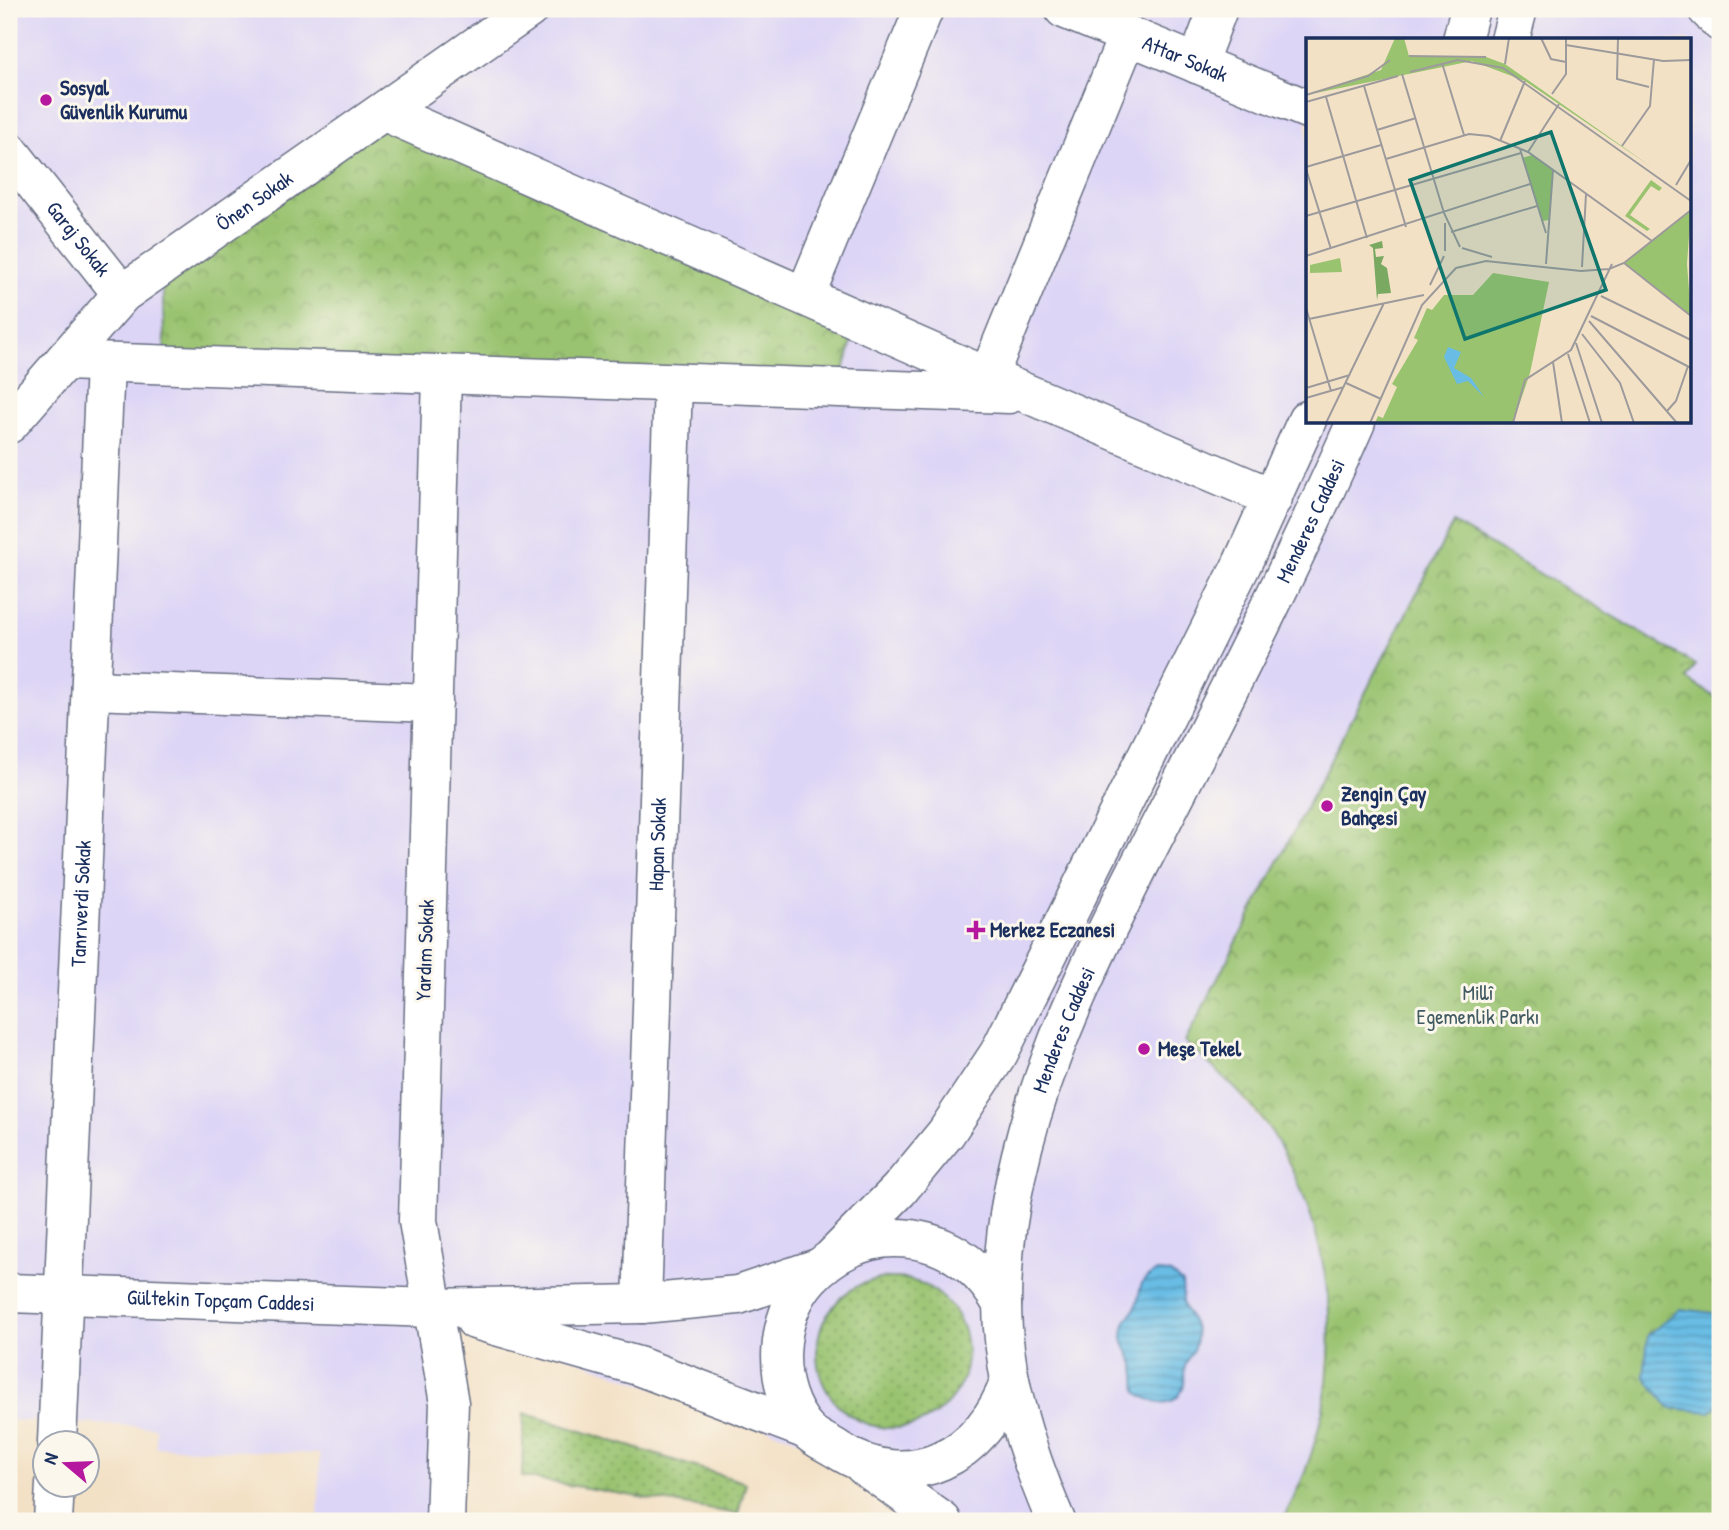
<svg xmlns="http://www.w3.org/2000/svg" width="1729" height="1530" viewBox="0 0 1729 1530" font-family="'Patrick Hand',sans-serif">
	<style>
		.built { fill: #ddd5f6; fill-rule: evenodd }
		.grass { fill: url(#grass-dots); stroke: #5a7966; stroke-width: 2 }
		.park { fill: url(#park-crowns); stroke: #5a7966; stroke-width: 2 }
		.water { fill: url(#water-rules); stroke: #4276a2; stroke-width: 2 }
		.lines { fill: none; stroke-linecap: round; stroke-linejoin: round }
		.minor-casing { stroke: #676d82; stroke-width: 41 }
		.minor { stroke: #fff; stroke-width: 38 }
		.poi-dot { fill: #b5179e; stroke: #fbf7ec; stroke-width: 2.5 }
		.labels { text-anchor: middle; stroke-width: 6; stroke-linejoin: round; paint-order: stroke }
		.street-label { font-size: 21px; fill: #1b2f5e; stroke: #fbf7ec }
		.poi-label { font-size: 21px; font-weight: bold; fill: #1b2f5e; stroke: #fbf7ec; text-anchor: start }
		.park-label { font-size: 21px; fill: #415b63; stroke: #fbf7ec }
		.inset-road { fill: none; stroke: #9d9a9c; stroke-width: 2 }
		.view { fill: #0f766e; fill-opacity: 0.15; stroke: #0f766e; stroke-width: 3.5 }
		.inset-edge { fill: none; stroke: #1b2f5e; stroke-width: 3.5 }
	</style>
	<defs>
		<pattern id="grass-dots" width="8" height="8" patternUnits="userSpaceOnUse" patternTransform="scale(1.75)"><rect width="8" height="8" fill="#99c36f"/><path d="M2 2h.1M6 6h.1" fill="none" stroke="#7c9f5e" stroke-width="1.8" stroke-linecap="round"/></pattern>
		<pattern id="park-crowns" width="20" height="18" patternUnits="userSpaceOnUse" patternTransform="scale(1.75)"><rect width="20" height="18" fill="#99c36f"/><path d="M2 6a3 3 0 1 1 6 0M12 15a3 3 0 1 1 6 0" fill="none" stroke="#7c9f5e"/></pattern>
		<pattern id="water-rules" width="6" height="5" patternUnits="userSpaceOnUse" patternTransform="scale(1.75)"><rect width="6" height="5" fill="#69bde5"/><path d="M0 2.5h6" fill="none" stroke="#569abd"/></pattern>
	</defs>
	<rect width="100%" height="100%" fill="#fbf7ec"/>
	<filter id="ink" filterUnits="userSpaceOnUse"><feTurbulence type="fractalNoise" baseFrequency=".0143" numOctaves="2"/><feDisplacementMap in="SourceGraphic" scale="14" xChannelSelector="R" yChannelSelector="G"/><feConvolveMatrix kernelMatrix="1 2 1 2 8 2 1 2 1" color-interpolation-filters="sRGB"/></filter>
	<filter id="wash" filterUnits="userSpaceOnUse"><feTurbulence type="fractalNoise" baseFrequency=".00686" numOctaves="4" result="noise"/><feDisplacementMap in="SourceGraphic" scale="28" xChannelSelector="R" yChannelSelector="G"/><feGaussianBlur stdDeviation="1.57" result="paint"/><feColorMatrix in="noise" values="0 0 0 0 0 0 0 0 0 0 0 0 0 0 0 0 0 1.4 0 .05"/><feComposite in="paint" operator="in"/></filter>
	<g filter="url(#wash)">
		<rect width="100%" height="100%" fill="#f3e1c6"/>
		<path class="built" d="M9 9H1720V700L1687 679 1695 664 1453 524 1185 1042 1227 1080 1275 1138 1307 1203 1326 1277 1331 1310 1323 1416 1295 1498 1282 1521H942L856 1461 433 1308 445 1521H318L320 1454 156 1447V1427L9 1420ZM1307 40H1689V422H1307Z"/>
		<path class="grass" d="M817 1353a75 75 0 1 1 150 0a75 75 0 1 1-150 0Z
			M524 1413 746 1483 738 1514 522 1477Z"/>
		<path class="park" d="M385 112 858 319 839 389 165 367 162 267Z
			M1453 523 1696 665 1687 679 1720 700V1521H1282C1348 1402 1345 1257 1276 1139 1254 1102 1217 1071 1185 1042Z"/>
		<path class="water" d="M1157 1272 1170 1273 1182 1283C1183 1290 1182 1298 1184 1305 1187 1316 1196 1323 1196 1335 1197 1349 1188 1355 1185 1366 1183 1372 1186 1381 1183 1388 1174 1410 1151 1403 1137 1392 1136 1384 1137 1372 1134 1364 1128 1347 1119 1345 1125 1324 1127 1317 1133 1313 1136 1306 1142 1288 1137 1280 1157 1272Z
			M1680 1309 1720 1314V1404L1710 1412 1670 1408 1644 1376 1648 1335Z"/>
	</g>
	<g filter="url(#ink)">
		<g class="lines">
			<g class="minor-casing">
				<g id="minor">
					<path id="s1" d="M1064 9 1307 109"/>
					<path d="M1707 9 1720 22"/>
					<path d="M1462 40 1470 9"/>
					<path d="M1510 40 1518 9"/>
					<path d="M1197 64 1218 9"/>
					<path d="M385 112 988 377 1273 498"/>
					<path id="s2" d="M9 151 122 294"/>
					<path d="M805 296 924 9"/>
					<path d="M64 361 1009 394"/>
					<path d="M442 376 418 1221 449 1403 445 1521"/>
					<path d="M988 377 1128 35"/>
					<path id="s3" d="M9 424 122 294 529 9"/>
					<path d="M91 690 433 703"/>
					<path d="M834 1256 899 1190 946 1133 999 1053 1242 564 1307 420"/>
					<path id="s4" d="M9 1293 432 1308 642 1304 738 1295 818 1268"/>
					<path id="s5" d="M642 1304 673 384"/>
					<path d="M1002 1304C978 1263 942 1238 894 1238 862 1238 832 1254 810 1277 774 1316 770 1389 807 1430 814 1438 829 1444 838 1450 910 1496 984 1456 1010 1380"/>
					<path d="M475 1320 638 1366 807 1430"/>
					<path id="s6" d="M57 1442 105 365"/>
					<path d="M864 1466 942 1521"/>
					<path d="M53 1521 55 1484"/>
					<path id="s7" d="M1056 1521C1027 1454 1002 1377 1002 1303 1002 1119 1094 955 1175 796 1238 672 1300 549 1356 422"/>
				</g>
			</g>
			<use href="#minor" class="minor"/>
		</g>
	</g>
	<g class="poi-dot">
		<circle cx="46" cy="100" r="7"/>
		<circle cx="1327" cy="806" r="7"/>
		<path d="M972.5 919.5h7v7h7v7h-7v7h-7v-7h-7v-7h7z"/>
		<circle cx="1144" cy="1049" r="7"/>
	</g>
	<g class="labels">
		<g class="street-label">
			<text dy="7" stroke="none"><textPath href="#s1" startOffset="131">Attar Sokak</textPath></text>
			<text dy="7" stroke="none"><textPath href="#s3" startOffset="334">Önen Sokak</textPath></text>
			<text dy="7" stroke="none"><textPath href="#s2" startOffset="112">Garaj Sokak</textPath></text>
			<text dy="7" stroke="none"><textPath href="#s7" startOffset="1074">Menderes Caddesi</textPath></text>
			<text dy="7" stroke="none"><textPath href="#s5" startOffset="460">Hapan Sokak</textPath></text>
			<text dy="7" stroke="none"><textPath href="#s6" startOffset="539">Tanrıverdi Sokak</textPath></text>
			<text transform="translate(425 950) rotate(-88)" y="7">Yardım Sokak</text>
			<text dy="7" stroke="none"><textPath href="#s7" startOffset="508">Menderes Caddesi</textPath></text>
			<text dy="7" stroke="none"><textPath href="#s4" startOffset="212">Gültekin Topçam Caddesi</textPath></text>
		</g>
		<g class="poi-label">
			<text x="60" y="95">Sosyal<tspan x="60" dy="24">Güvenlik Kurumu</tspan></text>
			<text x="1341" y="801">Zengin Çay<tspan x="1341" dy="24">Bahçesi</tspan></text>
			<text x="990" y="937">Merkez Eczanesi</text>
			<text x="1158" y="1056">Meşe Tekel</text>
		</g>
		<g class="park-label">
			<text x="1478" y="1000">Millî<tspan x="1478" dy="24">Egemenlik Parkı</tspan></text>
		</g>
	</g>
	<g transform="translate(1306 38)">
		<rect width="385" height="385" fill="#f3e1c6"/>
		<path d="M89 0H98L103 18 180 19 199 26 347 130 219 43 166 23 0 57 75 32ZM345 142 356 150 353 153 345 148 324 177 344 191 341 193 319 178ZM34 220 36 234 4 235V227Z" fill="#99c36f"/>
		<path d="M76 203 77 210 69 211 70 219 78 218 75 226 81 230 85 255 72 256 71 262 67 210 63 207Z" fill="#7aa962"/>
		<path d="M226 117 247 132 243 182 236 183 216 120ZM385 172 381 226 385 278 318 225ZM187 235 243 244 224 335 207 385H69L72 378 77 380 91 349 86 346 112 302 108 300 121 270 126 272 138 257H167Z" fill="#99c36f"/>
		<path d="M142 309 155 314 148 330 165 340 178 359 162 343 151 346 138 319Z" fill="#69bde5"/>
		<path class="inset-road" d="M235 0 245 21 260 24M312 0 311 41 343 49M260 7 357 23 385 22M103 18 180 19M136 25 158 97M199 26 203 0M104 34 152 22 197 30 385 163M96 36 138 175 154 209M58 48 100 189M246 56 260 36V0M0 57 62 38 84 22M20 59 61 200M0 64 92 38M71 92 110 80M194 103 219 43M316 108 344 68 348 21M214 111 240 195M222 114 253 66M80 121 163 96 183 98 222 114 346 203M0 129 75 107M0 131 25 211M370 147 385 122M0 178 215 115M139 185V213M145 194 231 168M156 210 186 219M0 218 224 146M318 225 385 278M240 226 247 132M276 229 280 156M124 247 138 218M295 258 385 302M0 270 25 353M285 278 385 330M3 281 118 257M283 283 371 385M276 296 314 345 328 385M270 305 296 385M262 316 284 385M247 324 256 385M40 345 75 361M0 350 44 337M0 360 38 349M361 373 370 363 382 328M20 385 78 265M64 385 116 267 150 230 180 223 275 233 303 231 318 225 385 172M207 385 219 342 265 312 306 226"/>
		<path class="view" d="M245 94 300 252 159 301 104 142Z"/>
		<rect width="385" height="385" class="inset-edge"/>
	</g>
	<rect width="1729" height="1530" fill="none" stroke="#fbf7ec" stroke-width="35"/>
	<g transform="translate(66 1464) rotate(289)"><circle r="33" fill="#fbf7ec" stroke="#a1a7b3" stroke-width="2"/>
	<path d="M0-5L12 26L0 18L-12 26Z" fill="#b5179e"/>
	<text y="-10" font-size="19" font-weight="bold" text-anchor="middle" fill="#1b2f5e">N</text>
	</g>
</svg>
